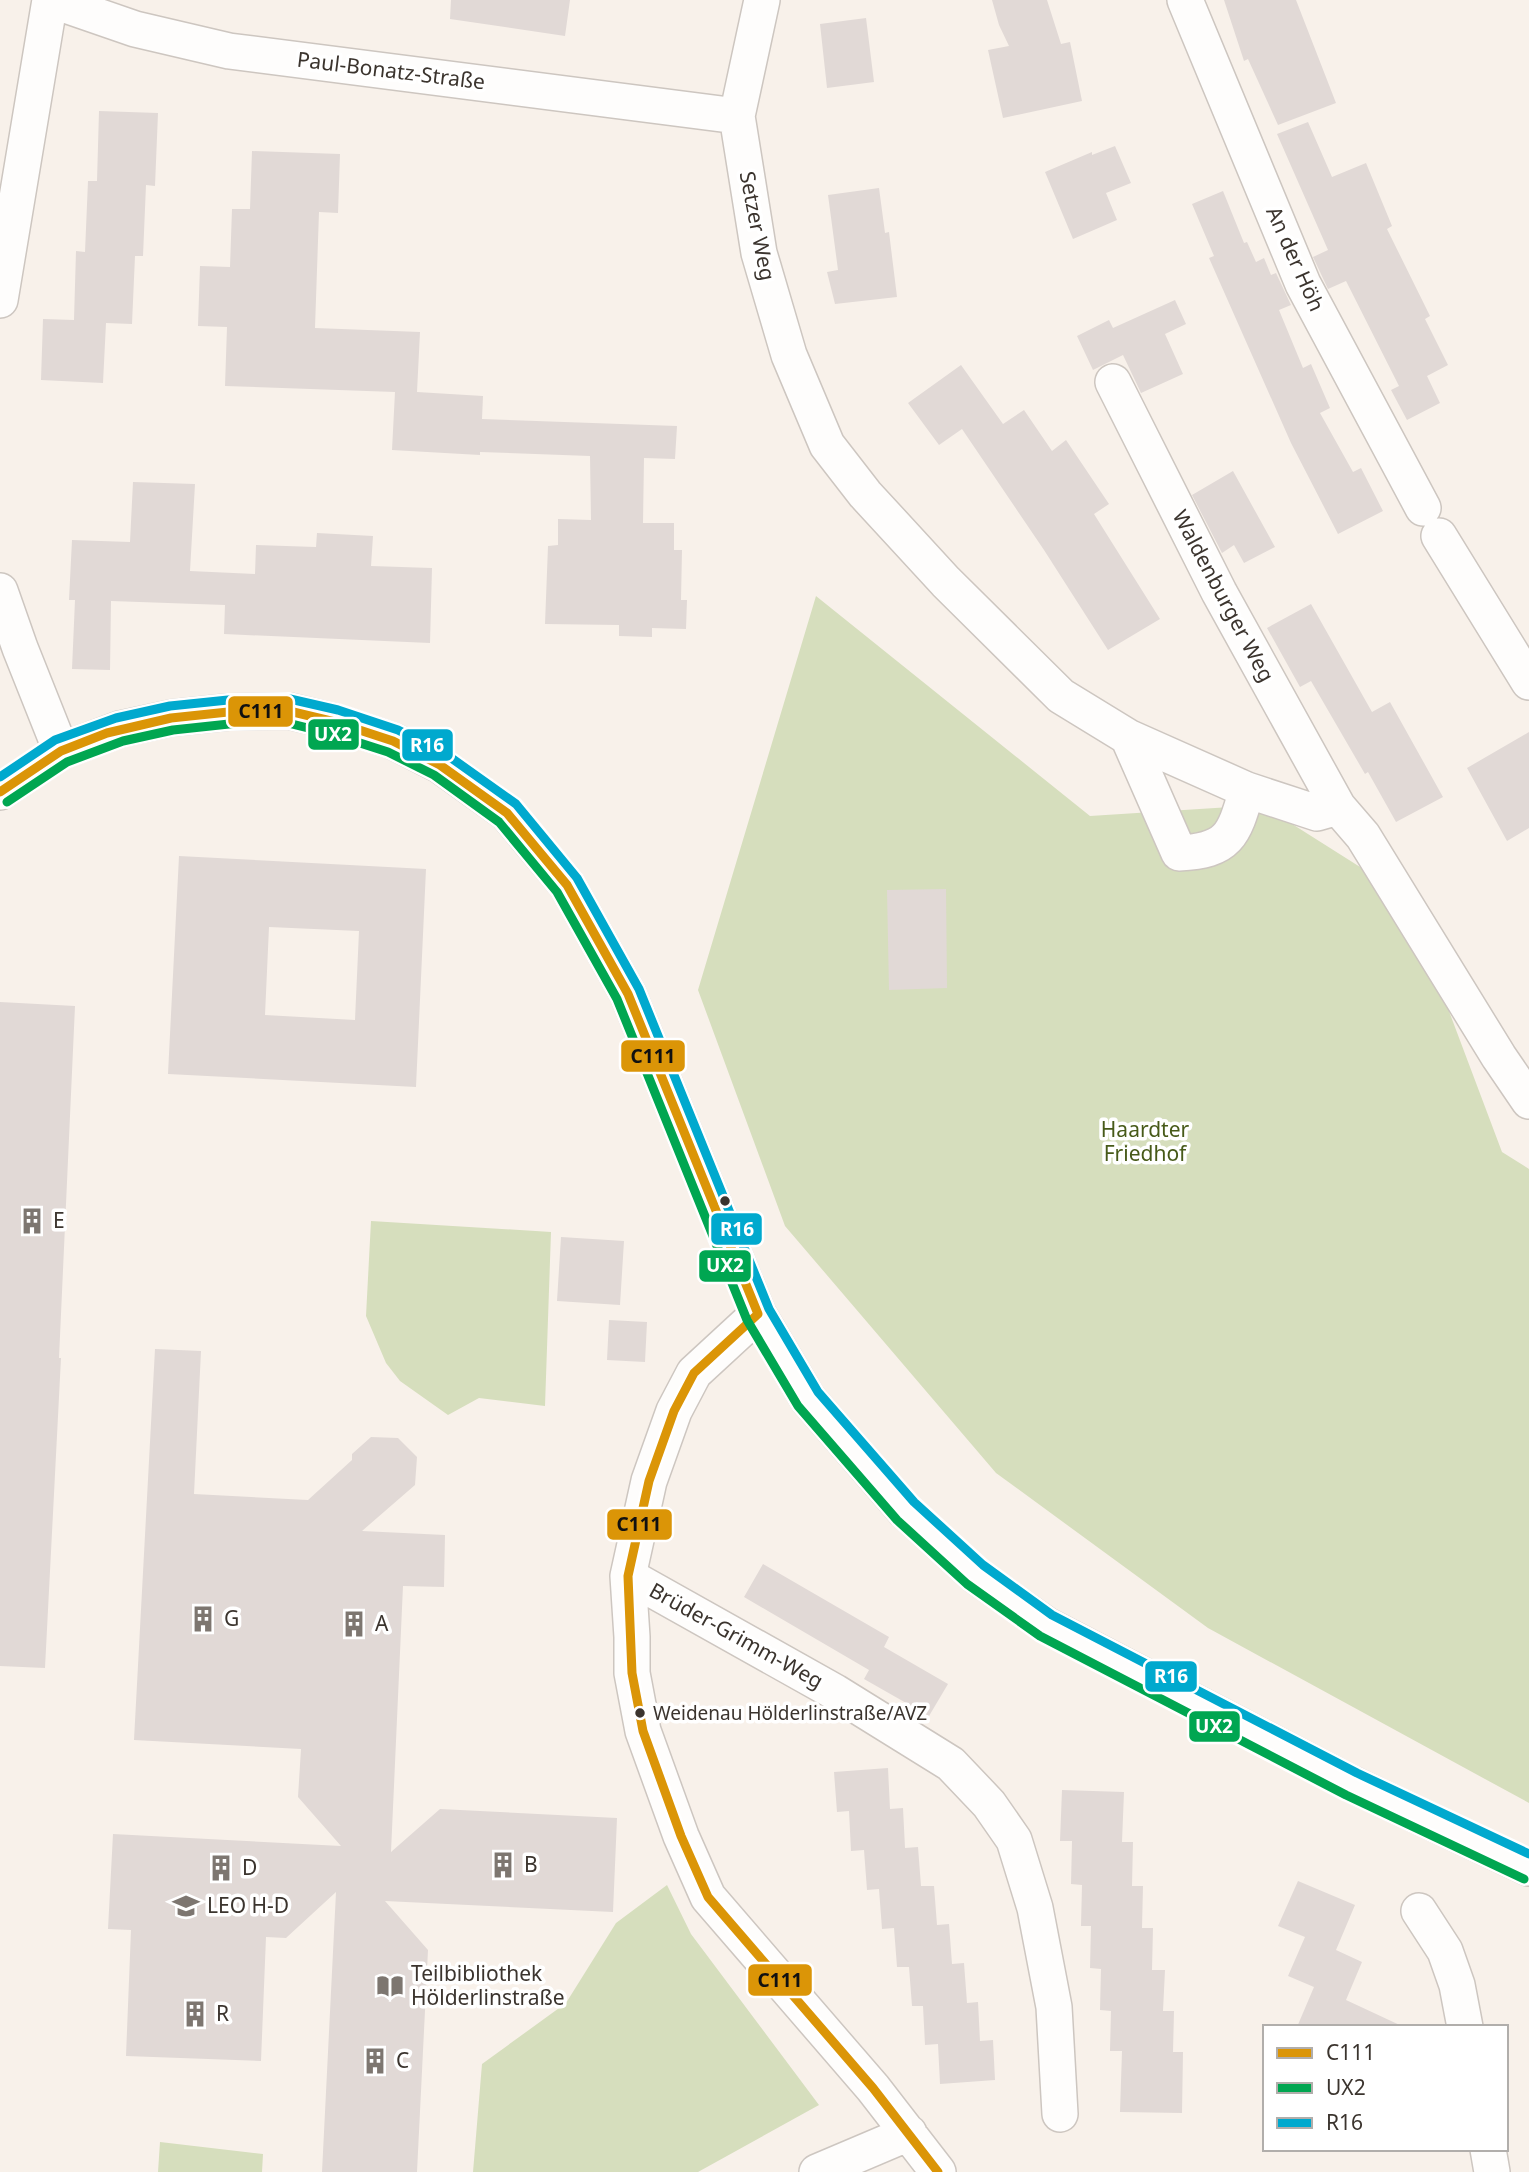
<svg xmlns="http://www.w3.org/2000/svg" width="1529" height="2172" viewBox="0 0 1529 2172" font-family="'Noto Sans',sans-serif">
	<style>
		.green { fill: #d6debd }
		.building { fill: #e1d9d6; fill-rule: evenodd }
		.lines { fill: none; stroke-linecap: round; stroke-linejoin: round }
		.street-casing { stroke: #cdc6c0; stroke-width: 38 }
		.street { stroke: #fefdfc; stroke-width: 35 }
		.bus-1-casing { stroke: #fff; stroke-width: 14 }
		.bus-2-casing { stroke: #fff; stroke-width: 14 }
		.bus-3-casing { stroke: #fff; stroke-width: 14 }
		.bus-1 { stroke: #db9507; stroke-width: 9 }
		.bus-2 { stroke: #00a651; stroke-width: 9 }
		.bus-3 { stroke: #00a9ce; stroke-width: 9 }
		.bus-dot { fill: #3b342e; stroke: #fff; stroke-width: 2.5 }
		.labels { text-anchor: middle; stroke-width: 7; stroke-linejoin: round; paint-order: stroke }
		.bus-label { font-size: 19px; fill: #3b342e; stroke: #fff; text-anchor: start }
		.street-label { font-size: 21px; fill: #3b342e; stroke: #fff }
		.park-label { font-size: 21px; fill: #475a19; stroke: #fff }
		.poi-label { font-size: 21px; fill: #3b342e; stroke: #fff; text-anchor: start }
		.line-badge { stroke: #fff; stroke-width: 2.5 }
		.badge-label { font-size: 19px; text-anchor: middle; font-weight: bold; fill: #fff }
		.pale-badge-label { font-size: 19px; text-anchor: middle; font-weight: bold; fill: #111 }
	</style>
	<rect width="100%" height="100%" fill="#f8f1ea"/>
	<path class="green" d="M816 596 1090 816 1262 805 1368 872 1438 982 1502 1152 1529 1169V1803L1208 1628 996 1473 785 1226 698 990Z
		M371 1221 551 1232 545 1406 479 1398 448 1415 400 1381 386 1363 366 1316Z
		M667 1885 691 1934 819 2105 698 2172H473L482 2064 566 2003 616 1923Z
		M160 2142 263 2154 262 2172H158Z"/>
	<path class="building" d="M451 0H570L565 36 450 19Z
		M992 0H1047L1061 44 1070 42 1082 101 1003 118 988 50 1009 46 999 25Z
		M1224 0H1296L1336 103 1278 125 1248 59 1244 61Z
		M866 18 874 82 827 88 820 24Z
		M99 111 158 113 155 186 146 185 143 256H135L132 324 106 323 103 383 41 380 43 319 74 320 76 251 85 252 88 181H97Z
		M1308 122 1332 177 1366 163 1392 226 1387 229 1430 316 1425 319 1448 365 1427 376 1440 403 1407 420 1391 390 1399 386 1346 281 1328 289 1313 257 1328 250 1277 134Z
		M1115 146 1131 183 1106 193 1117 220 1073 239 1045 172 1092 152V155Z
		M252 151 340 154 338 213 319 212 315 328 420 332 417 392 483 396 482 419 677 426 675 459 644 458 643 523H674V550H682L681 600H687L686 629 652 628V637L619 636V625L545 624 548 546 558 545V519L591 520 590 456 480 452V455L392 450 395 392 225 386 227 327 198 326 200 266 230 267 232 209H250Z
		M879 188 885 233 889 232 897 297 835 304 827 272 838 270 828 195Z
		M1223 191 1244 243 1247 242 1256 262 1264 258 1271 275 1276 273 1291 305 1279 310 1303 368 1311 364 1330 408 1320 413 1353 472 1361 468 1383 511 1338 534 1291 443 1209 258 1214 256 1192 204Z
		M1175 300 1186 324 1165 334 1183 374 1141 393 1123 355 1093 370 1077 336 1109 320 1113 328Z
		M961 365 1003 424 1024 410 1052 451 1066 440 1109 504 1094 514 1160 619 1108 650 1044 550 962 429 939 445 908 403Z
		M1233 471 1275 547 1244 563 1234 545 1222 553 1192 495Z
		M133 482 195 484 190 571 255 574 256 545 316 547 317 533 373 536 371 566 432 568 430 643 224 634 225 605 111 601 110 670 72 669 75 600H69L72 540 130 542Z
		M1311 604 1372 712 1390 702 1443 797 1396 822 1368 772 1365 774 1311 681 1300 687 1267 628Z
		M1529 732V828L1507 841 1467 768Z
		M179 856 426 869 416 1087 168 1074ZM269 927 359 931 355 1020 265 1015Z
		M946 889 947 988 889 990 887 890Z
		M0 1002 75 1006 59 1358H61L45 1668 0 1666Z
		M561 1237 624 1241 620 1305 557 1301Z
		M609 1320 647 1322 645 1362 607 1360Z
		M155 1349 201 1351 194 1494 308 1500 352 1460V1454L371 1437 398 1438 417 1457 415 1485 362 1531 445 1535 444 1587 403 1586 391 1852 440 1809 617 1818 613 1912 385 1901 428 1950 417 2172H322L336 1892 286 1938 266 1937 261 2061 126 2056 131 1930 108 1929 113 1834 341 1846 298 1797 301 1749 134 1740Z
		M763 1564 889 1637 884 1647 948 1684 929 1716 864 1679 869 1670 744 1597Z
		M888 1768 890 1809 903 1808 905 1848 918 1847 921 1886H934L937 1925 949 1924 952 1964 964 1963 967 2003 978 2002 980 2041 993 2040 995 2080 940 2084 938 2044 925 2045 923 2006H912L909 1967H897L894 1928 882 1929 879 1889 867 1890 864 1850 851 1851 849 1811 837 1812 834 1772Z
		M1062 1790 1124 1792 1122 1842H1133L1132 1886H1143L1142 1928H1153L1152 1970H1165L1163 2011H1174L1173 2052H1183L1182 2113 1120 2112 1122 2051H1110L1111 2011 1100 2010 1101 1969 1090 1968 1091 1926H1081L1082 1885 1071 1884 1072 1841H1060Z
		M1298 1881 1355 1905 1336 1950 1362 1962 1346 2000 1404 2027H1297L1314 1987 1288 1976 1305 1937 1278 1926Z"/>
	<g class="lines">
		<g class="street-casing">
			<path id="street" d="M51 0 135 29 229 51 737 116
				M762 0 737 116 759 253 789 355 827 445 865 494 946 582 1061 696 1128 737 1247 790 1317 813 1338 807 1363 836 1499 1057 1529 1101
				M1185 0 1303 284 1423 508
				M0 300 50 0
				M1113 382 1219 592 1338 807
				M1439 536 1529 682
				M0 591 20 648 61 751
				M1128 737 1179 853C1230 851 1234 834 1247 790
				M0 792 61 751 120 729 171 718 228 712 289 711 335 722 393 741 440 765 507 813 567 885 628 994 758 1314 808 1399 905 1511 975 1575 1046 1625 1352 1784 1529 1868
				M758 1314 694 1373 674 1411 649 1481 628 1576 632 1637V1673L643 1731 681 1836 708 1897 873 2088 938 2172
				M628 1576 835 1692 951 1764 989 1804 1014 1840 1035 1908 1054 2007 1060 2114
				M1419 1911 1445 1951 1457 1985 1465 2027
				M1488 2149 1492 2172
				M817 2172 909 2133"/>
		</g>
		<use href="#street" class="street"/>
		<g class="bus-1-casing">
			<path id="bus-1" d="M0 792 61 751 107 733 171 718 228 712 289 711 335 722 393 741 440 765 507 813 567 885 628 994 758 1314
				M758 1314 694 1373 674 1411 649 1481 628 1576 632 1673 643 1731 681 1836 708 1897 873 2088 938 2172"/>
		</g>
		<g class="bus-2-casing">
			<path id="bus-2" d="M7 802 67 762 123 741 173 730 229 724 288 723 332 734 388 752 434 775 499 822 557 892 617 999 747 1320 798 1406 897 1520 967 1584 1040 1636 1346 1795 1524 1879"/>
		</g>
		<g class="bus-3-casing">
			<path id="bus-3" d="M0 777 55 740 116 718 170 706 228 700 290 699 338 710 398 730 447 755 516 804 577 878 639 989 769 1309 818 1392 914 1502 983 1565 1052 1615 1357 1773 1529 1854"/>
		</g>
		<use href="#bus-1" class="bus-1"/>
		<use href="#bus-2" class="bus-2"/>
		<use href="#bus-3" class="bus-3"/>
	</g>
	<defs>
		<g id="building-bare" transform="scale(2.1)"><path d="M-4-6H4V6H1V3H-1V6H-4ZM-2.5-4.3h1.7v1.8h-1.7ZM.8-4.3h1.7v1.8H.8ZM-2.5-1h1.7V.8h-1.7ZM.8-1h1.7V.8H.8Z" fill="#7d7670" stroke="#fff" stroke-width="2.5" paint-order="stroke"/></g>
		<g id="university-bare" transform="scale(2.1)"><path d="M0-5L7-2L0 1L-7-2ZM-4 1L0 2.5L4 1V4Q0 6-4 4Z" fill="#7d7670" stroke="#fff" stroke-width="2.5" paint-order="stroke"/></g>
		<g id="library-bare" transform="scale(2.1)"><path d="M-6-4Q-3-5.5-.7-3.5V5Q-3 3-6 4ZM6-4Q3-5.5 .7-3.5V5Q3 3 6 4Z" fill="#7d7670" stroke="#fff" stroke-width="2.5" paint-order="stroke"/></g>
	</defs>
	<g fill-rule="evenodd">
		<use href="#building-bare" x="32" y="1221"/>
		<use href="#building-bare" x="203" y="1619"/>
		<use href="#building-bare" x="354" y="1624"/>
		<use href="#building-bare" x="503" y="1865"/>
		<use href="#building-bare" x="221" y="1868"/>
		<use href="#university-bare" x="186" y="1906"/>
		<use href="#library-bare" x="390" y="1986"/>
		<use href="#building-bare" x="195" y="2014"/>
		<use href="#building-bare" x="375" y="2061"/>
	</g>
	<g class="bus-dot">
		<circle cx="725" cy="1201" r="6"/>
		<circle cx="640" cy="1713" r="6"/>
	</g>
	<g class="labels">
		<g class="bus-label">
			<text x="653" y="1720">Weidenau Hölderlinstraße/AVZ</text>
		</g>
		<g class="street-label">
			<text transform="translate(391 71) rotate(7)" y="7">Paul-Bonatz-Straße</text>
			<text transform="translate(757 226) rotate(79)" y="7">Setzer Weg</text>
			<text transform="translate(1295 259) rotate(66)" y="7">An der Höh</text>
			<text transform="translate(1223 596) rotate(62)" y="7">Waldenburger Weg</text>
			<text transform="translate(736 1636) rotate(29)" y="7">Brüder-Grimm-Weg</text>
		</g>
		<g class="park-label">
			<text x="1145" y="1137">Haardter<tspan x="1145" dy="24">Friedhof</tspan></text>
		</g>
		<g class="poi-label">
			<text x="53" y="1228">E</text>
			<text x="224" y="1626">G</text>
			<text x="375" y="1631">A</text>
			<text x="524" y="1872">B</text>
			<text x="242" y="1875">D</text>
			<text x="207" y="1913">LEO H-D</text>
			<text x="411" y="1981">Teilbibliothek<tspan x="411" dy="24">Hölderlinstraße</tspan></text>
			<text x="216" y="2021">R</text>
			<text x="396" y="2068">C</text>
		</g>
	</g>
	<g class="line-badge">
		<rect x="227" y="695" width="67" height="33" rx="7" fill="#db9507"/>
		<rect x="307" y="718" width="53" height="33" rx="7" fill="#00a651"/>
		<rect x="401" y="728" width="53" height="34" rx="7" fill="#00a9ce"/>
		<rect x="620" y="1039" width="66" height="34" rx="7" fill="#db9507"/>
		<rect x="710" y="1212" width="53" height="34" rx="7" fill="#00a9ce"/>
		<rect x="698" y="1249" width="54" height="34" rx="7" fill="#00a651"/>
		<rect x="606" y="1508" width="67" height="33" rx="7" fill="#db9507"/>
		<rect x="1144" y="1660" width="54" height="33" rx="7" fill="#00a9ce"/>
		<rect x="1188" y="1710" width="53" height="33" rx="7" fill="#00a651"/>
		<rect x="747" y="1963" width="66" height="34" rx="7" fill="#db9507"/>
	</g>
	<g class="badge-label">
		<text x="333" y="741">UX2</text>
		<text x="427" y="752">R16</text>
		<text x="737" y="1236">R16</text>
		<text x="725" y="1272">UX2</text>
		<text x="1171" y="1683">R16</text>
		<text x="1214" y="1733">UX2</text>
	</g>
	<g class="pale-badge-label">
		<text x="261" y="718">C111</text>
		<text x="653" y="1063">C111</text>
		<text x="639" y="1531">C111</text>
		<text x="780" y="1987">C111</text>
	</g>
	<rect x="1263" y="2025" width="245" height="126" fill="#ffffff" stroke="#b1aeab" stroke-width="2"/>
	<rect x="1277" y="2048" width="35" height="10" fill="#db9507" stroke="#b1aeab" stroke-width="2"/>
	<text x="1326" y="2060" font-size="21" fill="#3b342e">C111</text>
	<rect x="1277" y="2083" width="35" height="10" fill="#00a651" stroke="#b1aeab" stroke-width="2"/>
	<text x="1326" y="2095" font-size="21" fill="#3b342e">UX2</text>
	<rect x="1277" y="2118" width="35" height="10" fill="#00a9ce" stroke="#b1aeab" stroke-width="2"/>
	<text x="1326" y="2130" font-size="21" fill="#3b342e">R16</text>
</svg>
